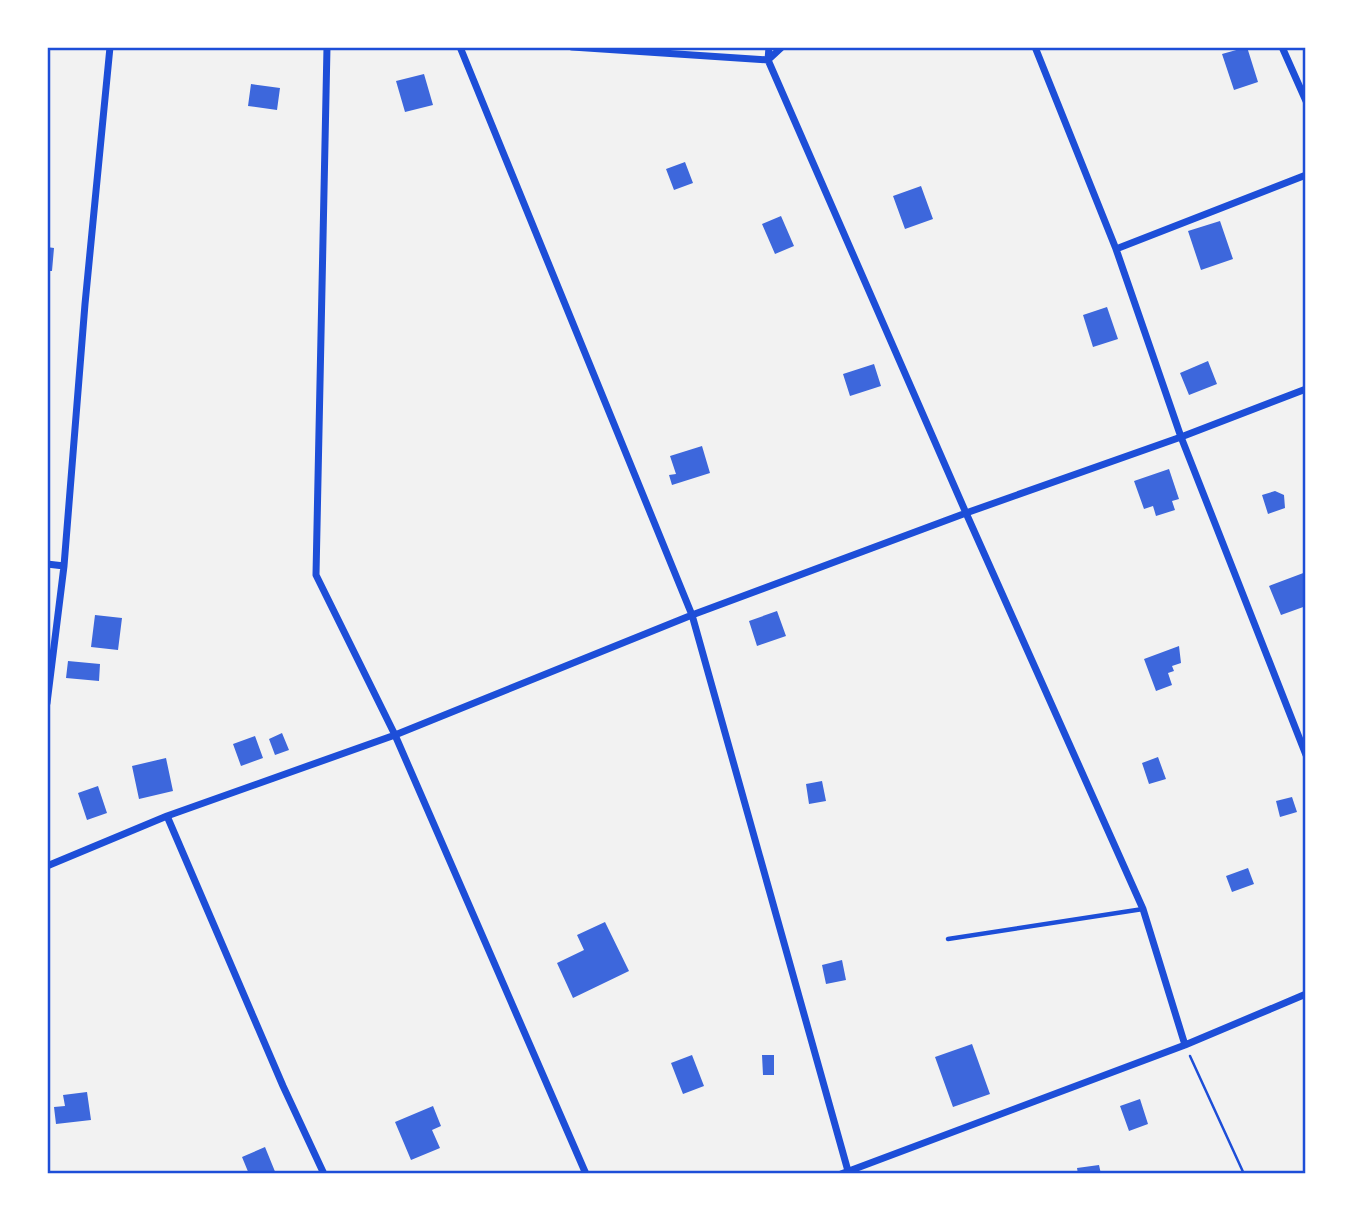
<svg xmlns="http://www.w3.org/2000/svg" width="1353" height="1221" viewBox="0 0 1353 1221" font-family="Lato,sans-serif">
	<style>
		.building { fill: #3d67dc }
		.lines { fill: none; stroke-linecap: round; stroke-linejoin: round }
		.path { stroke: #1d4ed8; stroke-width: 2.5 }
		.service { stroke: #1d4ed8; stroke-width: 4.5 }
		.minor { stroke: #1d4ed8; stroke-width: 7 }
		.neatline { fill: none; stroke: #1d4ed8; stroke-width: 2.5 }
	</style>
	<rect width="100%" height="100%" fill="#f2f2f2"/>
	<path class="building" d="M1247 47 1258 82 1234 90 1222 54Z
		M424 74 433 105 405 112 396 81Z
		M251 84 280 88 277 110 248 106Z
		M685 162 693 183 674 190 666 169Z
		M921 186 933 219 905 229 893 196Z
		M781 216 794 246 775 254 762 224Z
		M1220 221 1233 259 1201 270 1188 231Z
		M47 247 54 248 52 271H47Z
		M1107 307 1118 339 1093 347 1083 315Z
		M1208 361 1217 384 1189 395 1180 373Z
		M874 364 881 386 850 396 843 374Z
		M702 446 710 473 672 485 669 475 676 474 670 456Z
		M1169 469 1179 499 1172 501 1175 510 1156 516 1153 506 1144 509 1134 481Z
		M1275 491 1284 495 1285 508 1268 514 1262 495Z
		M1306 572V606L1281 615 1269 586Z
		M777 611 786 636 757 646 749 621Z
		M95 615 122 618 118 650 91 647Z
		M1179 646 1181 663 1172 666 1174 671 1168 673 1172 685 1156 691 1144 659Z
		M68 661 100 664 99 681 66 678Z
		M282 733 289 750 275 755 269 739Z
		M255 736 263 758 241 766 233 744Z
		M1158 757 1166 779 1149 784 1142 763Z
		M166 758 173 791 139 799 132 766Z
		M822 781 826 801 809 804 806 784Z
		M98 786 107 813 87 820 78 793Z
		M1292 797 1297 812 1280 817 1276 801Z
		M1248 868 1254 884 1232 892 1226 876Z
		M605 922 629 971 573 998 557 963 584 950 577 935Z
		M842 960 846 980 826 984 822 965Z
		M972 1044 990 1094 953 1107 935 1057Z
		M692 1055 704 1086 683 1094 671 1063Z
		M762 1055H774V1075H763Z
		M87 1092 91 1120 56 1124 54 1107 65 1106 63 1095Z
		M1140 1099 1148 1124 1129 1131 1120 1106Z
		M433 1106 441 1126 432 1130 440 1148 411 1160 395 1122Z
		M265 1147 276 1174H249L242 1157Z
		M1099 1165 1101 1174H1078L1077 1168Z"/>
	<g class="lines">
		<path class="path" d="M1190 1056 1244 1174"/>
		<path class="service" d="M948 939 1143 909"/>
		<path class="minor" d="M327 47 316 575 395 735 586 1174
			M460 47 692 615 848 1171
			M572 47 768 60 782 47
			M769 47 768 60 966 513 1143 909 1185 1045
			M1035 47 1116 249 1181 437 1306 755
			M1282 47 1306 101
			M1116 249 1306 175
			M47 564 64 566
			M47 703 64 566 85 304 110 47
			M167 816 283 1086 324 1174
			M47 866 167 816 395 735 692 615 966 513 1181 437 1306 389
			M841 1174 1185 1045 1306 994"/>
	</g>
	<rect width="1353" height="1221" fill="none" stroke="#ffffff" stroke-width="98"/>
	<rect x="49" y="49" width="1255" height="1123" class="neatline"/>
</svg>
